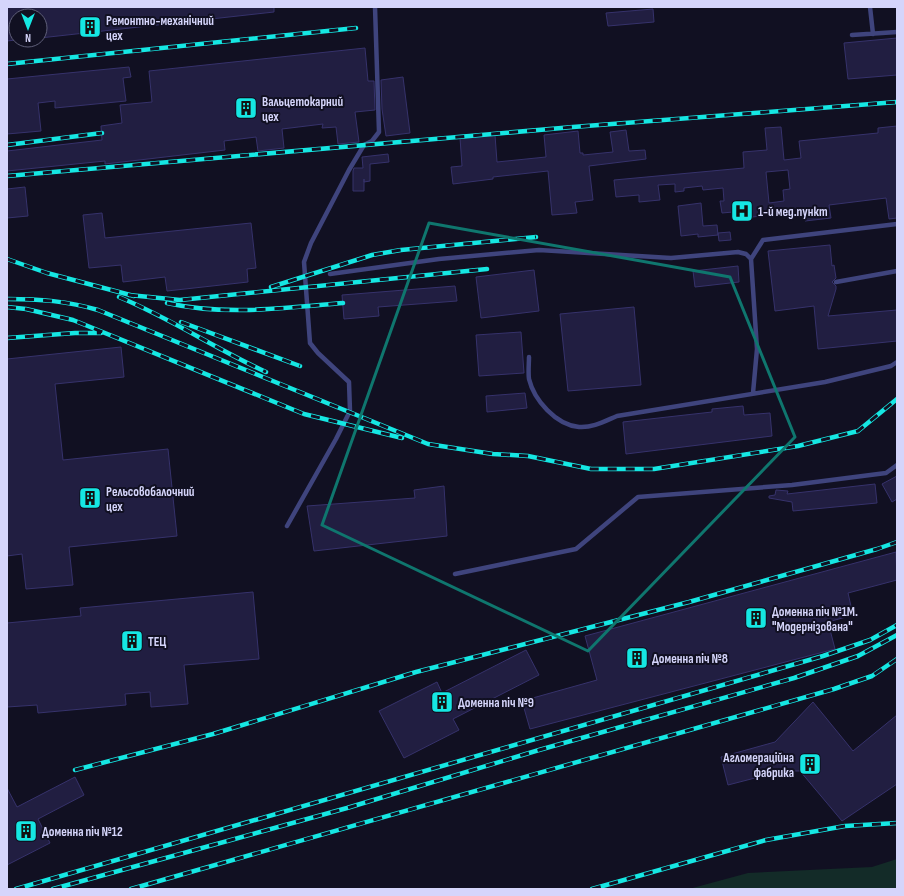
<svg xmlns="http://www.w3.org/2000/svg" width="904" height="896" viewBox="0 0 904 896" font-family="'Sofia Sans Condensed',sans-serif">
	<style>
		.green { fill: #132b28 }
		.building { fill: #211e41; stroke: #36326b; fill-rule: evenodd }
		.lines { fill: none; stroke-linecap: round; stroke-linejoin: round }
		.service { stroke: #3f447d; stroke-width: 4.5 }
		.rail-casing { stroke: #15e7e3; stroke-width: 4.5 }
		.rail { stroke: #111022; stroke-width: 3; stroke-dasharray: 9; stroke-linecap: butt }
		.marked { fill: none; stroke: #0f766e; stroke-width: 3; stroke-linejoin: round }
		.labels { text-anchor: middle; stroke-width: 4; stroke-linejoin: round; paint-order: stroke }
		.poi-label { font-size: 13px; font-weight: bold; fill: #d5d5fb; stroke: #111022; text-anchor: start }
	</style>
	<rect width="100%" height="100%" fill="#111022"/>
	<path class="green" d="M897 859V889H689L748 873 872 867Z"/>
	<path class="building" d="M7 7H274V12L40 38V16H16V40L7 41Z
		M653 9 654 22 608 26 606 13Z
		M897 38V75L848 79 844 43Z
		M365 48 368 81H374L375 110 355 112 359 142 338 144 336 127 322 128 323 124 282 129 284 148 258 151 256 137 224 141 225 150 105 164V161L7 171V151L102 140 101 126 122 123 120 105 152 102 149 71Z
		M129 67 131 77 123 78 126 101 55 108V101L38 103 41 131 7 134V79Z
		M403 77 410 133 386 136 382 109 381 80Z
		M897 126V218L889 219 886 198 829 205 831 218 805 221 804 214 787 216V211L762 213V216L742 218V216H733V212L722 213 720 201H724L723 188 703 190 702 186 684 188V191L675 192V184L658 185 660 200 639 202V195L616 197 614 180 744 168 743 152 767 150 765 128 781 127 784 160 801 158 799 141 878 133V128ZM788 170 790 189 783 190 784 201 769 203 766 172Z
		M626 130 629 151 645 150 646 159 589 166 593 200 575 202 577 213 552 215 548 171 493 177V179L453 184 451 167 462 166 460 138 495 135 497 162 546 157 544 135 578 131 580 153H583V155L613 152 610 132Z
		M388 154 389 162 370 164V181L364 182V179V191H353V171L354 168H363L362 157Z
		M25 187 28 216 7 218V189Z
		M701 203 703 226 717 225 718 235 698 237V234L681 236 678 206Z
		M102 213 105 238 251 223 256 268 247 269 248 282 167 291 165 277 123 282 121 265 89 268 83 215Z
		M730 232 731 240 719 241 718 233Z
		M830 245 832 266 834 265 836 278 832 282 836 286V289L828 316 897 310V341L818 349 814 306 775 311 768 251Z
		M738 266 739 282 695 287 693 271Z
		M534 270 539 311 481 318 476 277Z
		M455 286 457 301 378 307 379 316 344 319 342 295Z
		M634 307 641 385 568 391 560 314Z
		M521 332 524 373 479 376 476 335Z
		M121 347 124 377 55 384 63 460 168 449 177 536 69 547 73 585 26 589 22 554 7 556V359Z
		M525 393 527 408 487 412 486 396Z
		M743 406 744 415 770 413 772 436 626 454 623 422 712 412V409Z
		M897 476V499L892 502 882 484Z
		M875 484 877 503 793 511 792 502 769 498V496L775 495 776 490 788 491 787 494Z
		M444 486 447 536 314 551 307 506 415 498 414 490Z
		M896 552 897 580 848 593 853 615 828 622 835 649 530 729 522 701 597 680 585 636Z
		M253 592 259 659 184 665 188 704 151 707 150 692 125 694 126 705 38 713 37 705 7 707V623L81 616 80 608Z
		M526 650 539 675 453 719 459 730 404 758 379 711 437 682 442 693Z
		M813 702 853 751 897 715V784L842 821 800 771H782L728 785 721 757 775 742Z
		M75 777 84 795 38 819 50 843 7 865V788L17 807Z"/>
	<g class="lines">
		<path class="service" d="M870 7 873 34
			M852 35 897 32
			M751 259 757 349 753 393
			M330 274 439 259 539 250 671 258 738 252 746 254 751 259 763 240 897 224
			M836 282 897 271
			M529 357C529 364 528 372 529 379 534 400 556 425 579 427 593 428 605 421 617 416L825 382 891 366 897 362
			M287 526 336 439 350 411 349 382 318 353 310 343 304 262 311 243 349 170 364 145 372 141 379 132 375 7
			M455 574 576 549 638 497 792 485 886 473 897 465"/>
		<g class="rail-casing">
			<path id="rail" d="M7 64 356 28
				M7 145 102 133
				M7 176 573 127 897 102
				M7 259 47 273 134 296
				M271 287 372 255 401 250 536 237
				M129 295 180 300 487 269
				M119 297C170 318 216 349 266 372
				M7 299C40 299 67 301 98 310L428 444 493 454 528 456 591 469H654L798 446 858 431 897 399
				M167 303C224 316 285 308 343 303
				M7 307 26 309 73 320 304 414 402 438
				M181 322 300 366
				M7 338 75 333H101
				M75 770 213 734 416 672 689 602 877 549 897 542
				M16 889 823 656 870 640 897 625
				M53 889 347 808 539 750 794 678 858 656 897 635
				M131 889 834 689 872 676 897 659
				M592 889 766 840 845 826 897 823"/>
		</g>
		<use href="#rail" class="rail"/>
	</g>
	<path class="marked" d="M429 223 730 277 795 437 588 651 322 525Z"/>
	<defs>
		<g id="building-square" transform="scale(1.15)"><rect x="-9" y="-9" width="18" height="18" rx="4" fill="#15e7e3" stroke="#111022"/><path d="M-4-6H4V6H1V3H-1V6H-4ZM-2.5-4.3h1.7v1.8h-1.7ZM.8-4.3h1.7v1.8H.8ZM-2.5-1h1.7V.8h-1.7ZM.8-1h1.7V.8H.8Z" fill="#111"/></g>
		<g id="hospital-square" transform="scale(1.15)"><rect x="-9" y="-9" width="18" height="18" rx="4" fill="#15e7e3" stroke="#111022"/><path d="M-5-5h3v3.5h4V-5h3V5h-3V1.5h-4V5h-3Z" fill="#111"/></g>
	</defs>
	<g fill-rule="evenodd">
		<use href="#building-square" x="90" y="27"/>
		<use href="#building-square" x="246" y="108"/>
		<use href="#hospital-square" x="742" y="211"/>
		<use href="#building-square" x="90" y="498"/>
		<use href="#building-square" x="756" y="618"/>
		<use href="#building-square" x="132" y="641"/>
		<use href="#building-square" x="637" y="658"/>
		<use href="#building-square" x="442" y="702"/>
		<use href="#building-square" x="810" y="764"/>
		<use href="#building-square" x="26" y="831"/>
	</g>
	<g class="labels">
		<g class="poi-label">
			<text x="106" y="25">Ремонтно-механічний<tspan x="106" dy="15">цех</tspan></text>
			<text x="262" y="106">Вальцетокарний<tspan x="262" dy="15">цех</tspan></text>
			<text x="758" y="216">1-й мед.пункт</text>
			<text x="106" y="496">Рельсовобалочний<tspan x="106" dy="15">цех</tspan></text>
			<text x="772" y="616">Доменна піч №1М.<tspan x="772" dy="15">"Модернізована"</tspan></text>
			<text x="148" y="646">ТЕЦ</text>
			<text x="652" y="663">Доменна піч №8</text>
			<text x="458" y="707">Доменна піч №9</text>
			<text x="794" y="762" text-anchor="end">Агломераційна<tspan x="794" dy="15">фабрика</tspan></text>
			<text x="42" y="836">Доменна піч №12</text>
		</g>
	</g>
	<rect width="904" height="896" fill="none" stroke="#d5d5fb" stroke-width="16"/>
	<g transform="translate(28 28) rotate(180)"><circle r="19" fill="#111022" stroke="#5f5f79"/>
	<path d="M0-3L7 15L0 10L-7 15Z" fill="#15e7e3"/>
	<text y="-6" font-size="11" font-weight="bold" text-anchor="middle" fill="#d5d5fb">N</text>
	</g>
</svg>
